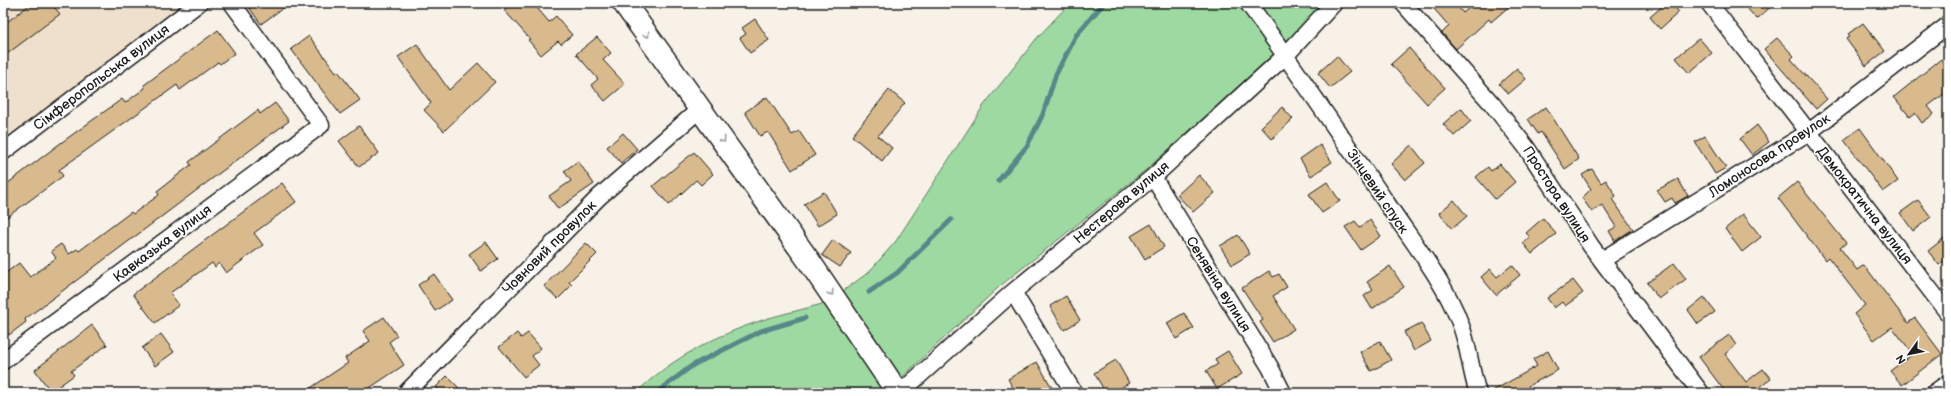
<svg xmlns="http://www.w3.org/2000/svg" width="1951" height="396" viewBox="0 0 1951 396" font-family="'Balsamiq Sans',sans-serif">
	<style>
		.built { fill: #eee0cc }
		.green { fill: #9ddaa1; stroke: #5c7b5e }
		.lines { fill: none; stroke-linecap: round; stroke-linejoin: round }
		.stream { stroke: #56878a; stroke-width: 5 }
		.building { fill: #d8ba8c; stroke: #1c1c1c }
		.street-casing { stroke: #1c1c1c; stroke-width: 19 }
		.secondary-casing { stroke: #1c1c1c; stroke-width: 25 }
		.street { stroke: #fff; stroke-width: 16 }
		.secondary { stroke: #fff; stroke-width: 22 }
		.oneway { stroke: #999 }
		.labels { text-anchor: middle; stroke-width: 3; stroke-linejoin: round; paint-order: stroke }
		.street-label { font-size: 14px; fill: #1c1c1c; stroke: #fff }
	</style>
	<rect width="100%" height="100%" fill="#f7f1e8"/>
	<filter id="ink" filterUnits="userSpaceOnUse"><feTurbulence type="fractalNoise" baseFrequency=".025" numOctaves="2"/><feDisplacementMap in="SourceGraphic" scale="8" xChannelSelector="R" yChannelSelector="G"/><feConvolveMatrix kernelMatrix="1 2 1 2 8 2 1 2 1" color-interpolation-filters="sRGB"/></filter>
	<g filter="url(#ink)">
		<path class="built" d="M3 3H191L3 146Z"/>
		<path class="green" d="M1070 3H1238L1274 54 1147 169 1000 286 898 381 839 294 869 272 896 241 984 105 1037 38Z
			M1258 3H1322L1287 42Z
			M828 302 887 390 881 393H636C668 361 711 338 754 323 778 314 804 310 828 302Z"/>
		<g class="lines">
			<path class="stream" d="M998 181 1027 146 1043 114 1056 74 1077 34 1104 3
				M869 292 897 273 951 220
				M656 393 693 365 761 331 805 318"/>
		</g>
		<path class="building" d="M32 3H51L60 14 3 57V25Z
			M246 3H290L261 24Z
			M512 3H533L549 22 556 16 572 35 561 44 558 41 541 55 528 40 530 39 504 10Z
			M1429 3H1455L1463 13 1475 3H1513L1491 22 1489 19 1456 49 1442 33 1449 26Z
			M1666 3H1671L1679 12 1660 29 1650 17Z
			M1742 3H1775L1757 19Z
			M755 19 769 40 750 53 740 38 746 34 742 28Z
			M1863 23 1885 51 1866 66 1846 39 1850 36 1848 34Z
			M218 30 235 53 220 64 218 62 180 90 177 85 59 170 63 176 3 220V187L58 145 122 99 125 103 145 88 144 85Z
			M309 36 336 72 338 71 360 100 340 114 291 49Z
			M597 37 611 53 603 60 625 84 605 101 591 85 598 79 576 54Z
			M1699 38 1712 53 1689 73 1676 58Z
			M1777 38 1794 56 1791 59 1827 99 1816 109 1764 49Z
			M417 44 449 90 478 63 495 82 444 131 424 110 431 103 398 57Z
			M1409 48 1445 88 1427 104 1391 64Z
			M1337 56 1350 72 1330 88 1318 73Z
			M1941 59 1948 69V91L1928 106 1934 114 1922 123 1915 113 1910 117 1894 97Z
			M1517 68 1526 79 1508 94 1499 84Z
			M889 90 905 103 878 136 892 148 882 161 852 136Z
			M767 97 792 135 799 131 815 155 792 170 768 132 760 136 745 112Z
			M275 103 289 121 25 319 26 322 9 335 3 326V275L19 263 30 277 56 258 51 251 61 244 69 254 77 249 79 251 131 212 133 214 159 195 157 191 191 165 189 162 258 110 260 114Z
			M1282 107 1293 119 1272 139 1261 127Z
			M1546 107 1579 159 1565 169 1541 132 1538 134 1528 119Z
			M1461 108 1471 121 1454 136 1443 124Z
			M1757 125 1769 142 1752 155 1740 139Z
			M359 126 379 153 359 167 339 141Z
			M1860 128 1898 181 1883 192 1844 140Z
			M623 133 637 149 621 163 607 147Z
			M1705 136 1726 168 1715 174 1695 142Z
			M1320 145 1332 162 1311 176 1300 159Z
			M1411 145 1425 163 1405 180 1391 164Z
			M694 152 713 174 701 185 696 180 669 205 653 186Z
			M578 161 594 184 558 209 549 196 571 181 564 171Z
			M1500 164 1515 182 1495 199 1476 177 1488 167 1491 171Z
			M1592 169 1601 183 1606 180 1616 196 1612 199 1633 229 1615 241 1609 231 1616 227 1602 205 1592 212 1582 198 1591 189 1582 175Z
			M1199 175 1215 193 1193 212 1177 195Z
			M1678 179 1688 196 1675 203 1672 198 1665 202 1657 190Z
			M1327 182 1340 201 1322 213 1309 194Z
			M1797 182 1846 243 1840 248 1857 270 1864 265 1908 323 1915 318 1942 354 1902 385 1890 371 1913 354 1892 327 1874 340 1854 314 1865 305 1828 257 1825 260 1778 198Z
			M282 183 296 202 254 233 263 245 226 273 219 263 215 267 212 263 170 293 179 305 155 323 133 294Z
			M824 192 837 214 818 226 804 204Z
			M1454 200 1467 216 1452 229 1439 213Z
			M1918 200 1931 217 1913 231 1900 213Z
			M1743 214 1761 237 1742 252 1725 229Z
			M1543 218 1556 234 1532 254 1523 243 1530 237 1526 233Z
			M1370 220 1381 236 1361 250 1345 227 1355 221 1360 227Z
			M1151 224 1164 247 1145 259 1131 236Z
			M1238 235 1250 254 1232 265 1220 246Z
			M1948 235V258L1939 265 1928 251Z
			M833 240 851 253 840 267 822 255Z
			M486 242 498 259 481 271 469 254Z
			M586 243 597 254 569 282 572 285 558 299 544 286Z
			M1674 263 1686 279 1659 299 1647 283Z
			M1512 265 1520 275 1496 295 1481 277 1490 269 1497 277Z
			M1390 266 1404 287 1372 309 1364 296 1373 290 1367 282Z
			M1269 271 1273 277 1279 274 1287 287 1273 296 1294 329 1273 342 1260 322 1263 320 1242 288Z
			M434 274 452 300 435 311 418 285Z
			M1573 280 1583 293 1565 306 1562 302 1554 308 1547 298Z
			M1066 296 1080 320 1064 330 1050 306Z
			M1704 297 1715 312 1698 324 1688 310Z
			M1184 313 1194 328 1176 339 1167 323Z
			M384 317 397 336 389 342 404 365 362 393H303L348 363 345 358 370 341 363 331Z
			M1421 323 1431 341 1414 351 1404 332Z
			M92 325 107 345 71 371 74 375 51 392 35 370Z
			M517 333 521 338 528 333 541 348 532 356 539 365 524 377 499 347Z
			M161 334 174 352 155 366 142 348Z
			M1729 335 1736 345 1725 354 1746 382 1763 369 1771 379 1760 387 1764 393H1726L1699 357Z
			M1380 341 1391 360 1371 371 1360 352Z
			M1228 351 1242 374 1217 389 1206 371 1218 364 1215 359Z
			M1548 351 1558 370 1528 386 1532 393H1489L1537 366 1533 359Z
			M1116 360 1129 383 1112 393H1106L1094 373Z
			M1037 362 1055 393H1016L1008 379Z
			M447 376 464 393H442L436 387Z"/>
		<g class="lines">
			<g class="street-casing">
				<path id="street" d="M1248 3C1295 68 1340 135 1386 202 1411 240 1444 280 1460 323 1469 345 1470 370 1478 393
					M1403 3 1493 105 1526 147 1591 246 1701 393
					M1709 3 1948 313
					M3 152 199 3
					M1153 177 1270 367 1283 393
					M1602 260 1809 132 1948 25
					M1013 292 1074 393
					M3 361 321 125 232 3
					M406 393 599 197 700 109
					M900 393 1013 292 1153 177 1286 55 1334 3
					M1934 393 1948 383"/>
			</g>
			<g class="secondary-casing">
				<path id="secondary" d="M624 3 809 261 898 393"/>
			</g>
			<use href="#street" class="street"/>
			<use href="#secondary" class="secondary"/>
		</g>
		<defs><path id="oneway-chevron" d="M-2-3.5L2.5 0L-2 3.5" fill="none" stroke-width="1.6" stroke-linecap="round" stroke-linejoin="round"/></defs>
		<g class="oneway">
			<use href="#oneway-chevron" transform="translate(647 35) rotate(54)"/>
			<use href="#oneway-chevron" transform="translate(723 140) rotate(54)"/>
			<use href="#oneway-chevron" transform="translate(831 293) rotate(56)"/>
		</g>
	</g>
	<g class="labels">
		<g class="street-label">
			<text transform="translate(101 77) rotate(-37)" y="5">Сімферопольська вулиця</text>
			<text transform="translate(1769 155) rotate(-33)" y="5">Ломоносова провулок</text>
			<text transform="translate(1378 191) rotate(56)" y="5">Зінцевий спуск</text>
			<text transform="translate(1557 194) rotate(57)" y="5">Простора вулиця</text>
			<text transform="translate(1121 202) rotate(-40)" y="5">Нестерова вулиця</text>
			<text transform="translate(1865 205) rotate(52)" y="5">Демократична вулиця</text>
			<text transform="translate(162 243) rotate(-37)" y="5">Кавказька вулиця</text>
			<text transform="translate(549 247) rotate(-45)" y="5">Човновий провулок</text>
			<text transform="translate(1219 284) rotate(58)" y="5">Сенявіна вулиця</text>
		</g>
	</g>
	<rect width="1951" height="396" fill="none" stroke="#fff" stroke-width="16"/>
	<rect x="8" y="8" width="1935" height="380" fill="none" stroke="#1c1c1c" stroke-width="1.5" filter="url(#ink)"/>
	<g transform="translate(1909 354) rotate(237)" stroke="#ffffff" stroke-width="3" paint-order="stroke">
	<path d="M0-3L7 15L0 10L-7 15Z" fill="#1c1c1c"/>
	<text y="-6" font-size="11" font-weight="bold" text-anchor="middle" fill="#1c1c1c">N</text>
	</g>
</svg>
